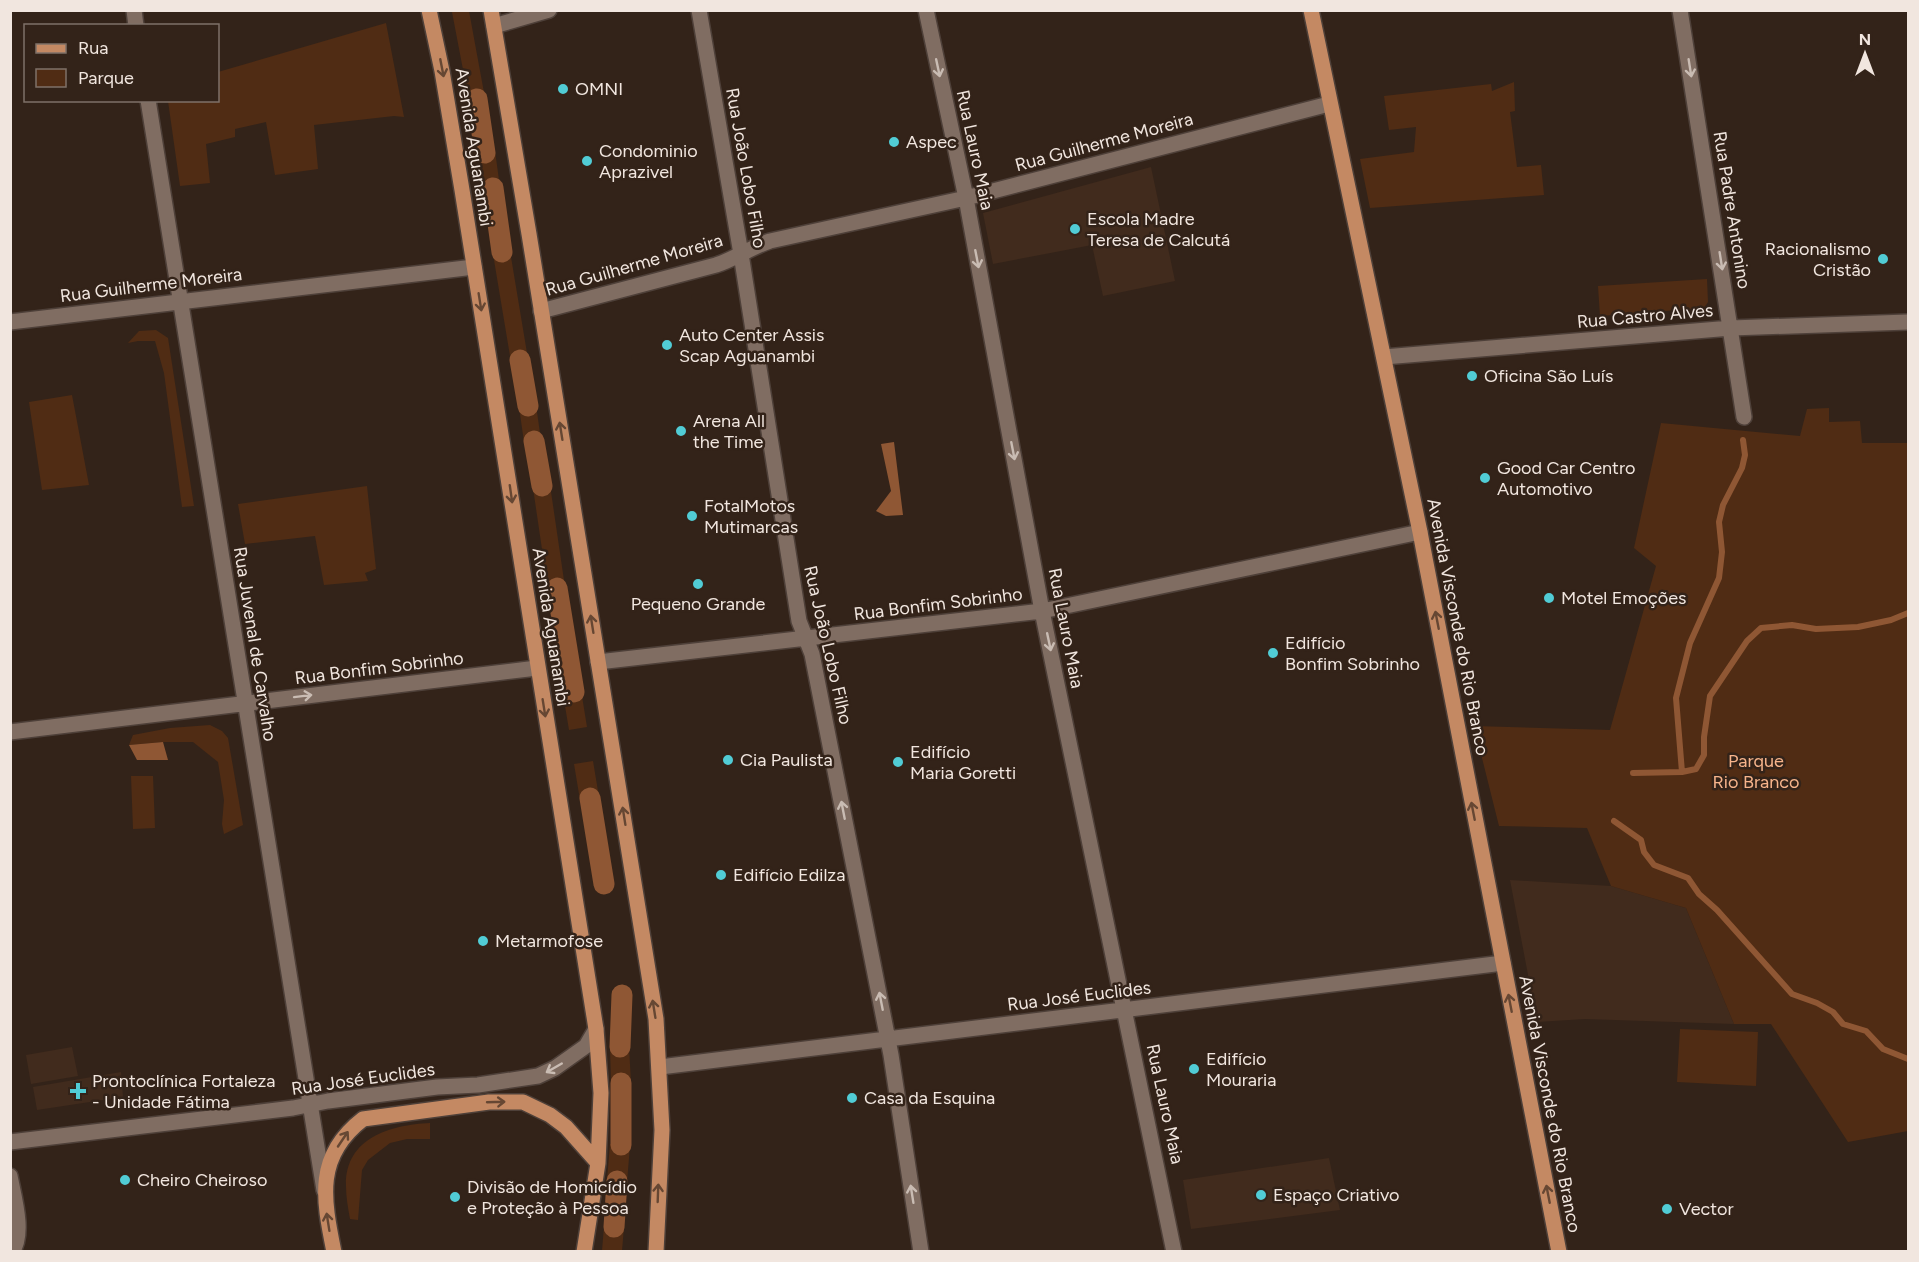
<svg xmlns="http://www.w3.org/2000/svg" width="1919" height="1262" viewBox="0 0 1919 1262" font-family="Figtree,sans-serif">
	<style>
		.built { fill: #412b1d }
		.green { fill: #502c14 }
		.water { fill: #8f5734 }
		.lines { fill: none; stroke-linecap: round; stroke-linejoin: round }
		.stream { stroke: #8f5734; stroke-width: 6 }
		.canal { stroke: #8f5734; stroke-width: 21 }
		.minor-casing { stroke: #4e4039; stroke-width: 18 }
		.major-casing { stroke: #4e4039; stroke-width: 18 }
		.minor { stroke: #806d62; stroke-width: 15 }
		.major { stroke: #c48963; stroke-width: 15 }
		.oneway { stroke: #664733 }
		.oneway2 { stroke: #c9bcb3 }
		.poi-dot { fill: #51ccd5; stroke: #332319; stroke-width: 2 }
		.labels { text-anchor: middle; stroke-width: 5; stroke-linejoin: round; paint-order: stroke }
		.poi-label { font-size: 18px; fill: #f1e6df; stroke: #332319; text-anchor: start }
		.street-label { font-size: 18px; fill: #f1e6df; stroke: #332319 }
		.park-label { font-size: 18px; fill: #f7b48b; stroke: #332319 }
	</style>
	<rect width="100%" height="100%" fill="#332319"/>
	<path class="built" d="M1151 167 1175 281 1103 296 1092 245 993 264 983 213Z
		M1510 880 1611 886 1686 908 1734 1024 1585 1019 1537 1022Z
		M72 1047 78 1076 31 1084 26 1055Z
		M121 1072 123 1097 37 1110 33 1087Z
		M1329 1158 1340 1210 1191 1229 1183 1180Z"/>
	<path class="green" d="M455 11H469L485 98 469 101 452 12Z
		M386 23 404 117 394 116 314 125 318 169 275 175 266 122 235 129V137L206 144 210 183 180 186 168 101 218 100V72Z
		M1514 82 1515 111 1510 112 1517 167 1541 165 1544 195 1370 208 1360 159 1414 152 1416 127 1389 130 1384 96 1491 84 1492 91Z
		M495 151 500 187 483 190 477 154Z
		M510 251 528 359 511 362 493 254Z
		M1707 279 1708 302 1704 308 1600 316 1598 286Z
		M156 330 168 338 194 506 182 507 164 373 155 341H138L128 343 139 331Z
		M72 395 89 485 42 490 29 402Z
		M536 405 541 440 524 442 519 407Z
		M1829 408V422L1860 421 1862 443H1908V1131L1848 1142 1771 1024H1734L1686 908 1611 886 1587 828 1499 826 1474 726 1610 730 1656 566 1634 548 1661 423 1800 436 1807 409Z
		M550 485 565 587 548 590 533 488Z
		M367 486 376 569 365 573 368 581 324 585 315 536 245 544 238 504Z
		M581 690 587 727 569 730 563 694Z
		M210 725 222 731 228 738 243 825 224 834 222 824 224 800 218 762 193 742H163L129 745 133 735 170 728Z
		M593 761 599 797 580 800 574 764Z
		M131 776H153L155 828 133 829Z
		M1680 1029 1758 1032 1756 1086 1677 1082Z
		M629 1046 631 1083H611L610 1047Z
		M430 1123V1139H407L390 1143 368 1160 362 1170 358 1220 350 1219C348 1208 346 1197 346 1186 345 1138 390 1125 430 1123Z
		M610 1144 630 1146 627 1182 607 1180Z
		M604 1226 624 1227 622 1251H602Z"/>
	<path class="water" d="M894 442 903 515 886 516 876 511 891 491 881 444Z
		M163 742 168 760H137L129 745Z"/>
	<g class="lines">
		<path class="stream" d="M1682 772 1676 698 1690 643 1719 578 1722 552 1719 522 1723 505 1742 468 1745 455 1743 440
			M1633 773 1682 772 1696 769 1704 755V737L1710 696 1747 641 1761 628 1792 625 1816 629 1858 627 1891 620 1908 613
			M1614 821 1641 840 1644 852 1654 865 1688 878 1699 894 1717 910 1792 994 1817 1003 1833 1012 1843 1024 1866 1031 1883 1049 1908 1059"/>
		<path class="canal" d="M477 99 485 153
			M493 188 502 252
			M520 360 528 406
			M534 441 542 486
			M557 588 574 692
			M590 798 604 884
			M620 1047 622 995
			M621 1145V1083
			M614 1227 617 1181"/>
		<g class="minor-casing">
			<path id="minor" d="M134 10 136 26
				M699 10 741 254 799 621 812 654 891 1055 921 1252
				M926 10 966 198 1042 611 1174 1252
				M1680 10 1744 417
				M494 26 549 10
				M148 100 324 1190
				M541 311 716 265C735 259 751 247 770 241L966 198 1329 104
				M10 322 474 267
				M1384 357 1731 328 1908 322
				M598 662 1042 611 1420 532
				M10 732 537 668
				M660 1067 1503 963
				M10 1142 293 1108 328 1101 437 1087 478 1085 538 1076 555 1068 586 1046 596 1029
				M10 1176C14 1197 25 1234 12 1252"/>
		</g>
		<g class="major-casing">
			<path id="major" d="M429 10 442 71 462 190 596 1029 601 1093 598 1163 584 1252
				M491 10 529 234 656 1019 662 1130 656 1252
				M1311 10 1420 532 1559 1252
				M334 1252C323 1198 315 1156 363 1119L489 1102H523L550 1115 566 1127 598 1163"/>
		</g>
		<use href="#minor" class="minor"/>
		<use href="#major" class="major"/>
	</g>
	<defs><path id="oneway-shaft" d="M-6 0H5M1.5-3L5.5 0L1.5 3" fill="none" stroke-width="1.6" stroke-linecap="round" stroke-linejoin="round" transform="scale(1.5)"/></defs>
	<g class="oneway">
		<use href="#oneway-shaft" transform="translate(442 68) rotate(79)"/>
		<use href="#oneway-shaft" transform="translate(480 302) rotate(81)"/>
		<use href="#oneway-shaft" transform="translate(561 431) rotate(-99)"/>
		<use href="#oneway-shaft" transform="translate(511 494) rotate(82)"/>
		<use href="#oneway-shaft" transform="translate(1437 620) rotate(-101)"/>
		<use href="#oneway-shaft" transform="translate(592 624) rotate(-99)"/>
		<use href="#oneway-shaft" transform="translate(544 708) rotate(81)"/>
		<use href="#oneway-shaft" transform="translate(1473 811) rotate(-101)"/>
		<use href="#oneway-shaft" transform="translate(624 816) rotate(-99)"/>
		<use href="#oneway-shaft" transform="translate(1510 1003) rotate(-101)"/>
		<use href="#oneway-shaft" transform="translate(654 1009) rotate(-99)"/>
		<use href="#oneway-shaft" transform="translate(496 1102) rotate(-2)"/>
		<use href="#oneway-shaft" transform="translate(343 1139) rotate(-56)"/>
		<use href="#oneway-shaft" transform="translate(658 1193) rotate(-88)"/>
		<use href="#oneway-shaft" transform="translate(1548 1194) rotate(-101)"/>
		<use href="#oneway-shaft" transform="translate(328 1222) rotate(-99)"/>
	</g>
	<g class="oneway2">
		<use href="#oneway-shaft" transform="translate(938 68) rotate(78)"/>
		<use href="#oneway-shaft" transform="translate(1690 68) rotate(81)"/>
		<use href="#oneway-shaft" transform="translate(977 259) rotate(79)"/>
		<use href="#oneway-shaft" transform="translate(1721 261) rotate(81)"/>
		<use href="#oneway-shaft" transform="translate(1013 451) rotate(79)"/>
		<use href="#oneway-shaft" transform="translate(1049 642) rotate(78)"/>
		<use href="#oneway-shaft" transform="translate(303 696) rotate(-7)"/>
		<use href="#oneway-shaft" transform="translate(843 810) rotate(-101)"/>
		<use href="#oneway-shaft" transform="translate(881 1001) rotate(-101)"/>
		<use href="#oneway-shaft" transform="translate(554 1068) rotate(150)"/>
		<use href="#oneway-shaft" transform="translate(912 1194) rotate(-99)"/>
	</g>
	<g class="poi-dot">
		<circle cx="563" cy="89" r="6"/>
		<circle cx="894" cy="142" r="6"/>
		<circle cx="587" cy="161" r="6"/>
		<circle cx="1075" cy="229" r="6"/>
		<circle cx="1883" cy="259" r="6"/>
		<circle cx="667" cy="345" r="6"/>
		<circle cx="1472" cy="376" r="6"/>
		<circle cx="681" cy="431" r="6"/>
		<circle cx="1485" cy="478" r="6"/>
		<circle cx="692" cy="516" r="6"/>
		<circle cx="698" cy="584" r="6"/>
		<circle cx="1549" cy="598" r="6"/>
		<circle cx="1273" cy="653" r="6"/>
		<circle cx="728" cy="760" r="6"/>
		<circle cx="898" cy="762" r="6"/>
		<circle cx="721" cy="875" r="6"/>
		<circle cx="483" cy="941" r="6"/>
		<circle cx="1194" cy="1069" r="6"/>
		<path d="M75 1082h6v6h6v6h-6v6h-6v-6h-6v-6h6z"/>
		<circle cx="852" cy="1098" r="6"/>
		<circle cx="125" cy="1180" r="6"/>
		<circle cx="1261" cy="1195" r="6"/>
		<circle cx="455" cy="1197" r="6"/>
		<circle cx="1667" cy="1209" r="6"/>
	</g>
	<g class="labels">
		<g class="poi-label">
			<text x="575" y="95">OMNI</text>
			<text x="906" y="148">Aspec</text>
			<text x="599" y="157">Condominio<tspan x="599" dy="21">Aprazivel</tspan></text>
			<text x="1087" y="225">Escola Madre<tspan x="1087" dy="21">Teresa de Calcutá</tspan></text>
			<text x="1871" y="255" text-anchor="end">Racionalismo<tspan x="1871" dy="21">Cristão</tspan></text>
			<text x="679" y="341">Auto Center Assis<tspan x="679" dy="21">Scap Aguanambi</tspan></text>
			<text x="1484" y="382">Oficina São Luís</text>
			<text x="693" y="427">Arena All<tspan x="693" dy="21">the Time</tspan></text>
			<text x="1497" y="474">Good Car Centro<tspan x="1497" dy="21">Automotivo</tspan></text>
			<text x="704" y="512">FotalMotos<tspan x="704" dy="21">Mutimarcas</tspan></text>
			<text x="1561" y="604">Motel Emoções</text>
			<text x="698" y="610" text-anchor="middle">Pequeno Grande</text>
			<text x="1285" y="649">Edifício<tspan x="1285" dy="21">Bonfim Sobrinho</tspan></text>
			<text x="910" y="758">Edifício<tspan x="910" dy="21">Maria Goretti</tspan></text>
			<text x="740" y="766">Cia Paulista</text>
			<text x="733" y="881">Edifício Edilza</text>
			<text x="495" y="947">Metarmofose</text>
			<text x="1206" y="1065">Edifício<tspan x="1206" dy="21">Mouraria</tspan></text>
			<text x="92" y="1087">Prontoclínica Fortaleza<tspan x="92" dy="21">- Unidade Fátima</tspan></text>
			<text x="864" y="1104">Casa da Esquina</text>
			<text x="137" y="1186">Cheiro Cheiroso</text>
			<text x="467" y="1193">Divisão de Homicídio<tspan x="467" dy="21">e Proteção à Pessoa</tspan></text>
			<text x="1273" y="1201">Espaço Criativo</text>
			<text x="1679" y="1215">Vector</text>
		</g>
		<g class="street-label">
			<text transform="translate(1104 142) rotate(-15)" y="6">Rua Guilherme Moreira</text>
			<text transform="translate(474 147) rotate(81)" y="6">Avenida Aguanambi</text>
			<text transform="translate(975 150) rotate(78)" y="6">Rua Lauro Maia</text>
			<text transform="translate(746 168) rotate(80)" y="6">Rua João Lobo Filho</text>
			<text transform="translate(1732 210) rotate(81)" y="6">Rua Padre Antonino</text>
			<text transform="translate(634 265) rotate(-16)" y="6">Rua Guilherme Moreira</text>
			<text transform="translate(151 285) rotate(-7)" y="6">Rua Guilherme Moreira</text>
			<text transform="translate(1645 316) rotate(-5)" y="6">Rua Castro Alves</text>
			<text transform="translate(938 604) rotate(-7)" y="6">Rua Bonfim Sobrinho</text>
			<text transform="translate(551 627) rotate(81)" y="6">Avenida Aguanambi</text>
			<text transform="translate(1458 627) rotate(79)" y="6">Avenida Visconde do Rio Branco</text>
			<text transform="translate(1066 628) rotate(79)" y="6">Rua Lauro Maia</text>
			<text transform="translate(255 644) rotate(81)" y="6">Rua Juvenal de Carvalho</text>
			<text transform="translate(828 645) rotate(77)" y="6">Rua João Lobo Filho</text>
			<text transform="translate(379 668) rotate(-7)" y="6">Rua Bonfim Sobrinho</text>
			<text transform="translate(1079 996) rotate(-7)" y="6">Rua José Euclides</text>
			<text transform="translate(363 1079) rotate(-8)" y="6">Rua José Euclides</text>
			<text transform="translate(1165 1104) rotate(78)" y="6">Rua Lauro Maia</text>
			<text transform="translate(1550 1104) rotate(79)" y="6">Avenida Visconde do Rio Branco</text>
		</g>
		<g class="park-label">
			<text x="1756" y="767">Parque<tspan x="1756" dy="21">Rio Branco</tspan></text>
		</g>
	</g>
	<rect width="1919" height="1262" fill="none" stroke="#f1e6df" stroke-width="24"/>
	<rect x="24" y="24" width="195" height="78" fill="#332319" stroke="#7f7168" stroke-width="1.5"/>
	<rect x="36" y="44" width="30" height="9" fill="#c48963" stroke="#7f7168" stroke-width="1.5"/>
	<text x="78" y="54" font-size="18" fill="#f1e6df">Rua</text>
	<rect x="36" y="69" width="30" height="18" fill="#502c14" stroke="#7f7168" stroke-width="1.5"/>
	<text x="78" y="84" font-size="18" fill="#f1e6df">Parque</text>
	<g transform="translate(1865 54)" stroke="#332319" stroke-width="4.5" paint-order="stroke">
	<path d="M0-4.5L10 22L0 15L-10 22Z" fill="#f1e6df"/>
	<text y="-9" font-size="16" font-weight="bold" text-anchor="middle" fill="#f1e6df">N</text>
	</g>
</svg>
